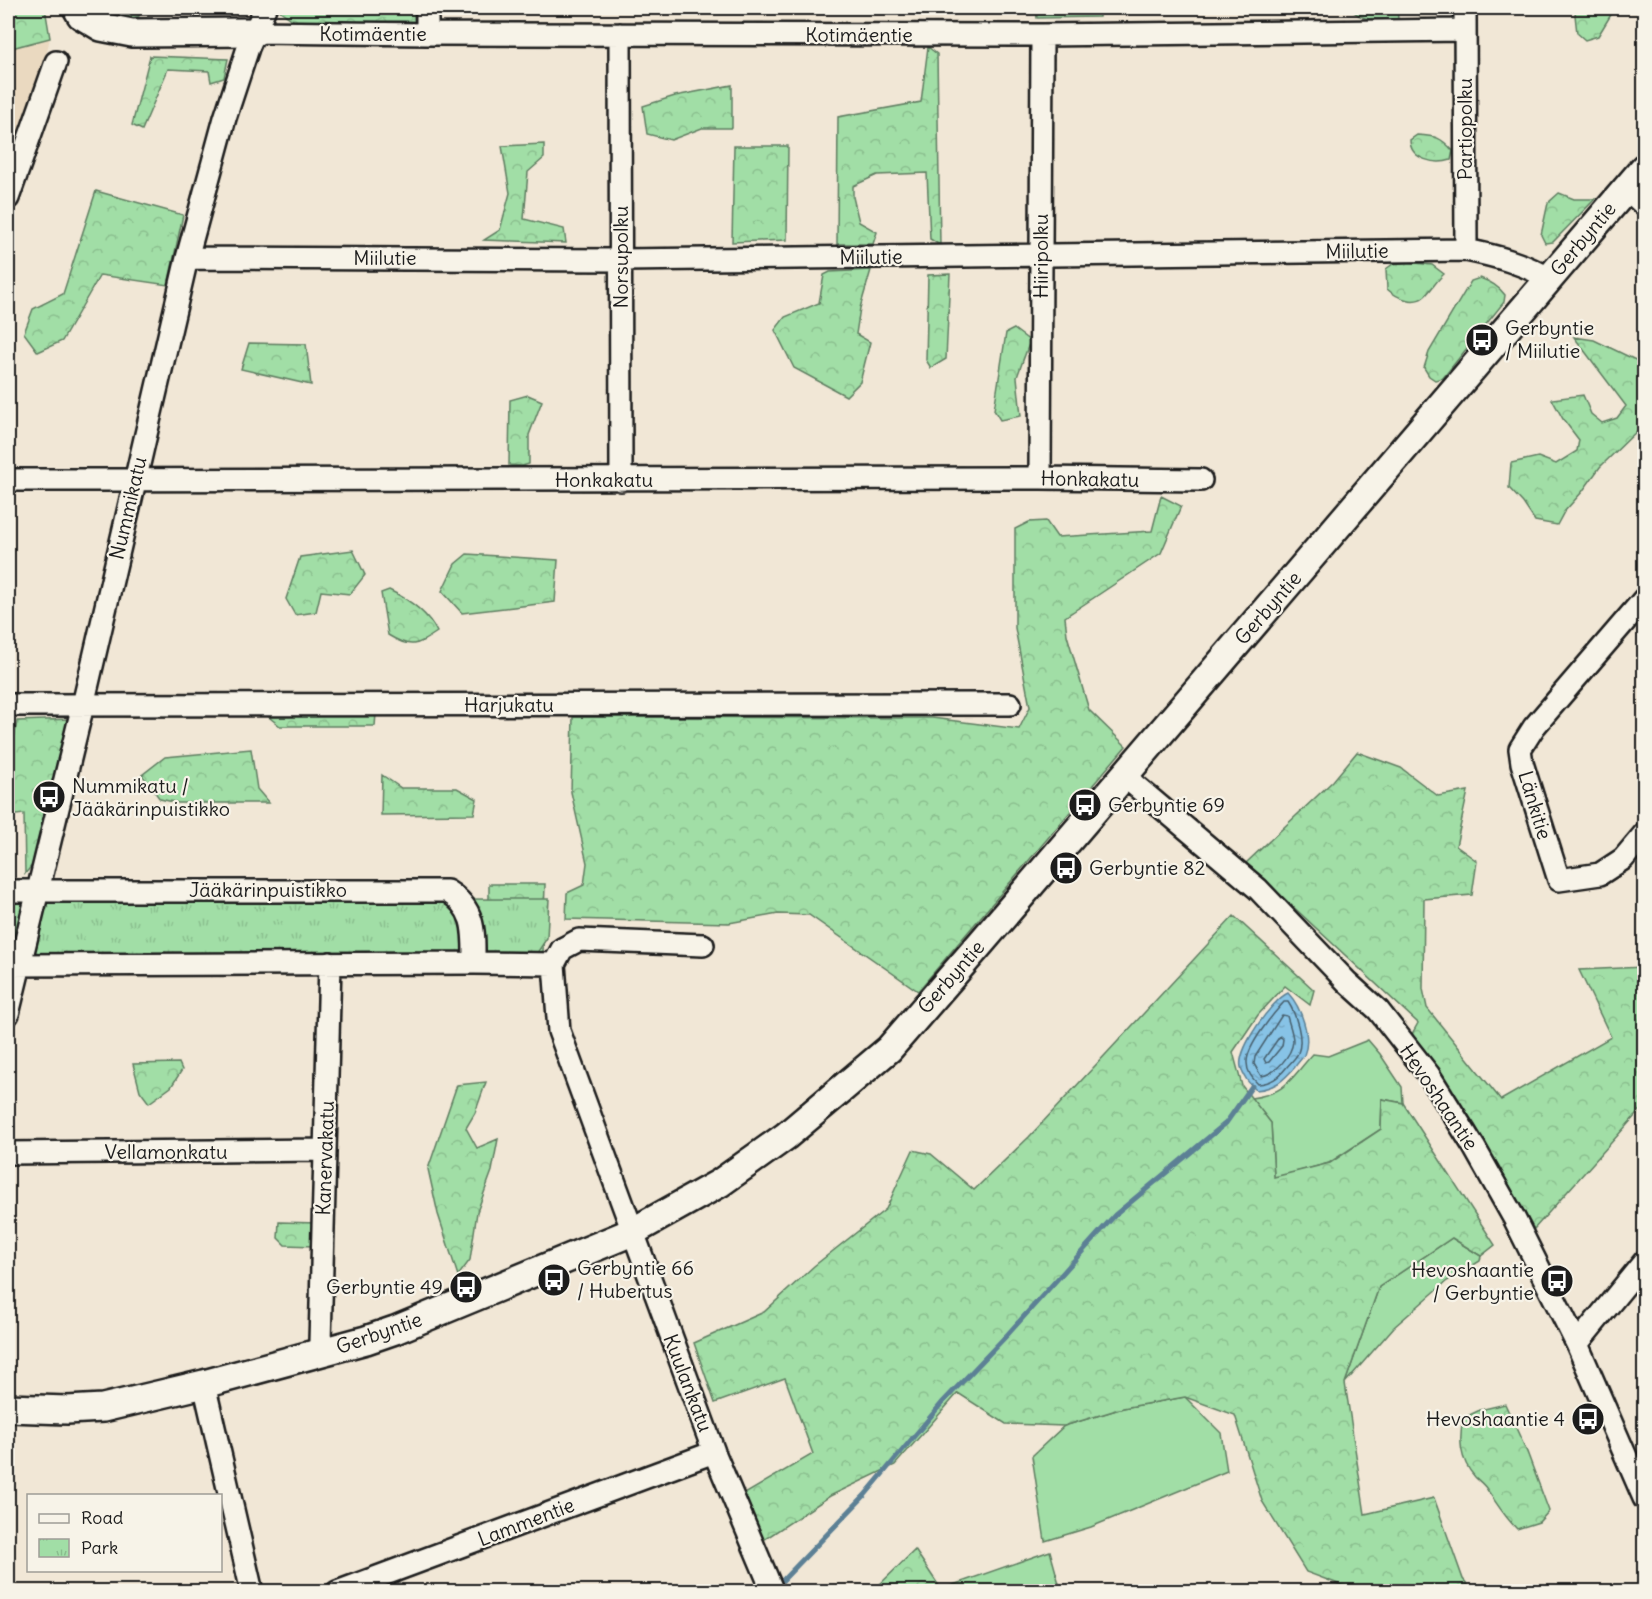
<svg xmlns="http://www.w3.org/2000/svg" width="1652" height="1599" viewBox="0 0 1652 1599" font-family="Delius,sans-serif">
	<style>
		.built { fill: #ead9c0 }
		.grass { fill: #a1dea6; stroke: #5e7d61; stroke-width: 1.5 }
		.forest { fill: url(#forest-crowns); stroke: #5e7d61; stroke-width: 1.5 }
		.park { fill: url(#park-tufts); stroke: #5e7d61; stroke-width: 1.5 }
		.water { fill: url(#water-ripples); stroke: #5c8095; stroke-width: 1.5 }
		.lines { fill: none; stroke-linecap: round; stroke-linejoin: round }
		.shore { stroke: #475f6d; stroke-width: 1.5 }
		.stream { stroke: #5c8095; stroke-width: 5 }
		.minor-casing { stroke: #1c1c1c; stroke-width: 26 }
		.major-casing { stroke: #1c1c1c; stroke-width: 32 }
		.minor { stroke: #f7f3e8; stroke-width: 21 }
		.major { stroke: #f7f3e8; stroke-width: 27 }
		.labels { text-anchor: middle; stroke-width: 4.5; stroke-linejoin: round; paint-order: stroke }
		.street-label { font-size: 20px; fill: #1c1c1c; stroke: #f7f3e8 }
		.poi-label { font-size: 20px; fill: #1c1c1c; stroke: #f7f3e8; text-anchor: start }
	</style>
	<defs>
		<pattern id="forest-crowns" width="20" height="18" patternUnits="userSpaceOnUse" patternTransform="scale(1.5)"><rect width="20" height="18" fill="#a1dea6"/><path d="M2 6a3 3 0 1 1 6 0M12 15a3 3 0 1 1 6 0" fill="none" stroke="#8abe8e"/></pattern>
		<pattern id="park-tufts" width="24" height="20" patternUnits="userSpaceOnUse" patternTransform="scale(1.5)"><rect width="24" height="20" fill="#a1dea6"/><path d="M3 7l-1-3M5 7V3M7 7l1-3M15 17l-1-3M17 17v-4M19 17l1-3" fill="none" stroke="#8abe8e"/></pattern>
		<pattern id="water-ripples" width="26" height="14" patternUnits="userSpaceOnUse" patternTransform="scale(1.5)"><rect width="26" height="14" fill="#87c3e6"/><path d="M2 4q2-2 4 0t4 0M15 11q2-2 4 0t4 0" fill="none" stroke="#74a7c5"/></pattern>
	</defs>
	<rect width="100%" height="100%" fill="#f1e7d6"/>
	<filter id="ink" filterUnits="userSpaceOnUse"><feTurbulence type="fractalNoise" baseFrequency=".0167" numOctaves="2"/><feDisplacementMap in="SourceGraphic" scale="12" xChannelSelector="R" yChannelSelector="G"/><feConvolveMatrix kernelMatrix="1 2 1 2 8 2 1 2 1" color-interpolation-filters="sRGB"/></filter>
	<g filter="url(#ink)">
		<path class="built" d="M50 38 43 69 8 170V49Z"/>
		<path class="grass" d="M1368 1040 1380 1054 1402 1087 1403 1103 1382 1099 1381 1129 1329 1163 1274 1178 1271 1123 1251 1098C1287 1093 1290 1079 1313 1054L1328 1056Z
			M1452 1238 1481 1256 1480 1261 1447 1281 1394 1327 1345 1383 1379 1287Z
			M1185 1397 1221 1433 1227 1471 1091 1527 1045 1541 1032 1456 1064 1426 1123 1408Z
			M1050 1551 1061 1591 933 1592Z"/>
		<path class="forest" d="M8 8H45L50 38 8 49Z
			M93 8H138L139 16 117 22Z
			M276 8H414V21L297 23Z
			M1036 8H1099V17L1037 18Z
			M1352 8H1397L1398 19C1382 19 1363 23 1351 9Z
			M1576 8H1638H1615L1598 36 1585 40 1577 33 1575 15Z
			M928 47 937 54 940 245 930 239 927 173 877 175 853 186V197L859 222 877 232 873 244H837L838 117 921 102Z
			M150 56 228 59 224 78 211 82 209 71 168 69 142 130 132 125Z
			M732 85V128H702L671 140 647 134 643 106 675 96Z
			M1417 135C1436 136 1441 137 1453 151L1451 160C1436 165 1410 160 1410 140Z
			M544 144V158L528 172 524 219 564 229 566 243 484 240 500 230 510 193 502 146Z
			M734 146H788L787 240 732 242Z
			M96 191 183 215 168 285 100 275 62 341 38 352 24 333 33 309 63 294Z
			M1559 193 1574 199H1595L1553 242 1545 243 1541 235 1548 203Z
			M1408 262 1432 265 1444 274C1437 280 1432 289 1425 296 1414 306 1396 297 1387 289L1386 269 1393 264Z
			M871 270 860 308 856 334 870 342 860 382 846 396 794 368 775 330 785 317 819 303 824 275 830 272Z
			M950 274 946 359 931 368 926 360 928 275Z
			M1480 278C1491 282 1498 286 1505 295L1504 302 1443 378 1435 380 1429 376 1424 368 1429 352 1471 281Z
			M1014 329 1030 341 1017 377 1021 416 1000 420 994 410 1006 333Z
			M1574 337 1594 340 1644 364V424L1600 467 1582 492 1564 512 1557 525 1535 521 1523 503 1509 488 1511 463 1538 457 1556 464 1577 451 1579 440 1563 419 1552 399 1583 395 1591 414 1602 423 1617 418 1626 406Z
			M249 343 306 344 311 385 241 369Z
			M528 395 542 401 529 435V464L522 466 509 465 510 400Z
			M1161 496 1181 506 1161 553 1065 617 1067 635 1089 710 1126 746 918 991 809 915 778 914 729 923 566 919 567 893 584 885 587 863 571 792 573 717 932 718 1019 729 1030 707 1015 628V529L1029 522 1046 521 1057 537 1152 531Z
			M353 550 365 575 350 594 321 591 316 612 295 615 286 599 300 557Z
			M467 554 558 560 555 602 462 613 442 591 455 564Z
			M389 590C408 599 428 613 437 632 416 646 411 649 388 635L381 593Z
			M265 714H376L375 726H280Z
			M71 719 37 859 25 874 24 814 8 816V775L17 721Z
			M251 749 257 789 269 803H178L160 799 142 775 165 757Z
			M1357 752 1401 768 1438 796 1468 791 1456 846 1477 861 1472 895 1424 899 1423 989 1427 1008 1501 1100 1611 1037 1579 970 1644 967V1106L1534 1229 1475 1125 1412 1034 1418 1023 1246 863 1333 781Z
			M382 775 401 788H457L477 799 474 814 381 815Z
			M489 884H545L543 953H489Z
			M1234 916 1314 990 1310 1005 1285 986 1258 1015 1233 1052 1242 1086 1271 1123 1274 1177 1330 1163 1381 1129 1382 1099 1403 1103 1495 1245 1481 1256 1452 1238 1379 1287 1345 1383 1365 1514 1434 1498 1463 1579 1473 1591H1353L1349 1588 1306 1572 1262 1501 1235 1415 1185 1397 1123 1408 1064 1426 1006 1424 958 1393 895 1465 830 1496 762 1541 743 1495 813 1454 785 1378 715 1403 694 1343 764 1312 814 1266 886 1209 913 1150 931 1154 974 1190 1029 1137Z
			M179 1063 182 1070 171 1087 149 1103 140 1091 133 1064Z
			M486 1082 475 1113 466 1128 477 1148 498 1139 492 1171 477 1212 470 1260 458 1276 438 1214 428 1169 457 1085Z
			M279 1222 317 1223 313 1246 285 1245 278 1238Z
			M1505 1404 1527 1452 1549 1511 1539 1522 1517 1529C1504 1516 1498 1505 1488 1491 1485 1485 1479 1481 1475 1477 1459 1459 1459 1440 1463 1418L1480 1410Z
			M915 1550 941 1589 933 1592 873 1591Z"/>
		<path class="park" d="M549 899 547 938 537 953 8 955V900Z"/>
		<path class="water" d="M1288 993C1301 1007 1312 1037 1304 1055 1302 1059 1297 1063 1295 1067 1283 1081 1275 1088 1256 1090 1249 1083 1243 1077 1241 1067 1237 1049 1272 1000 1288 993Z"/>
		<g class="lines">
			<path class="shore" d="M1284 1002H1288C1296 1014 1304 1039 1298 1053 1296 1058 1290 1063 1286 1068 1278 1078 1271 1083 1258 1084 1252 1078 1247 1072 1247 1063 1246 1047 1273 1014 1284 1002Z
				M1282 1015 1287 1016C1289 1024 1293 1033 1293 1041 1292 1055 1275 1075 1261 1076L1254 1064 1255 1057Z
				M1280 1036 1283 1039 1282 1046 1269 1062 1266 1063 1264 1059Z"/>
			<path class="stream" d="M783 1580 865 1495 942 1403 1008 1334 1115 1215 1226 1123 1252 1086"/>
			<g class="minor-casing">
				<path id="minor" d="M427 8V34
					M1465 8 1466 250
					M255 32 427 34 1042 35 1464 30
					M620 34 621 480
					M1626 188 1644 205
					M8 198 56 62
					M187 258 621 260 1466 250C1496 256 1523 263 1550 279
					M1040 478 1042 35
					M8 480 1040 478 1201 480
					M1644 599 1534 727 1520 749 1522 763 1559 880 1600 874 1623 859 1644 834
					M8 705 1010 704
					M1124 776 1258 889 1347 982 1378 1010 1429 1075 1474 1147 1514 1218 1577 1344 1644 1498
					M8 891H447C476 909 474 932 474 963
					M554 964 559 1031 714 1452 773 1592
					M8 965 474 963 554 964 562 949 579 940 703 945
					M8 1014 83 705 187 258 225 118 248 48 265 8
					M8 1153 325 1150
					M1577 1344 1644 1262
					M321 1352 320 1342 330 963
					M204 1384 252 1592
					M337 1592 714 1452"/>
			</g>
			<g class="major-casing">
				<path id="major" d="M77 8 81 15 101 27 132 33 255 32
					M8 1408 67 1410 103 1408 204 1384 366 1340 395 1330 632 1232 720 1183 786 1136 889 1049 980 944 1644 168"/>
			</g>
			<use href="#minor" class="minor"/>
			<use href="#major" class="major"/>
		</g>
	</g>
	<defs>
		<g id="bus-disc" transform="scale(1.725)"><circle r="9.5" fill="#1c1c1c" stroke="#f7f3e8"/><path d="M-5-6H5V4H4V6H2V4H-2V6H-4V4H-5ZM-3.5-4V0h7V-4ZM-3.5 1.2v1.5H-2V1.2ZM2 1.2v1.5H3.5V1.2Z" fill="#fff"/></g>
	</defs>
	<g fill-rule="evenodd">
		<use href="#bus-disc" x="1482" y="340"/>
		<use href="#bus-disc" x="49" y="797"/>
		<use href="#bus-disc" x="1085" y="805"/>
		<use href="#bus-disc" x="1066" y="868"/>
		<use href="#bus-disc" x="554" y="1280"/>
		<use href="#bus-disc" x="1557" y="1281"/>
		<use href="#bus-disc" x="466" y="1287"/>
		<use href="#bus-disc" x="1588" y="1419"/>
	</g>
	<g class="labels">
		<g class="street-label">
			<text x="373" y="41">Kotimäentie</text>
			<text x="859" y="42">Kotimäentie</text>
			<text transform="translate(1465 129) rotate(-90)" y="7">Partiopolku</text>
			<text transform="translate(1583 239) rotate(-50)" y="7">Gerbyntie</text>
			<text transform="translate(1357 251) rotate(-1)" y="7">Miilutie</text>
			<text transform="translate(1041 256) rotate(-90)" y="7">Hiiripolku</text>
			<text transform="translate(621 257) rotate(-90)" y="7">Norsupolku</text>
			<text transform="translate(871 257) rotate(-1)" y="7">Miilutie</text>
			<text x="385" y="265">Miilutie</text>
			<text transform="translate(1090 479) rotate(1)" y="7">Honkakatu</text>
			<text x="604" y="487">Honkakatu</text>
			<text transform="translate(128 508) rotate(-77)" y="7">Nummikatu</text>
			<text transform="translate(1268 608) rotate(-49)" y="7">Gerbyntie</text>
			<text x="509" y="712">Harjukatu</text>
			<text transform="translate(1535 805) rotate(73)" y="7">Länkitie</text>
			<text x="268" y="897">Jääkärinpuistikko</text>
			<text transform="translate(951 977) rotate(-49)" y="7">Gerbyntie</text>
			<text transform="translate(1439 1097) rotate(56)" y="7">Hevoshaantie</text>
			<text x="166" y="1159">Vellamonkatu</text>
			<text transform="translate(325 1158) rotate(-88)" y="7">Kanervakatu</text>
			<text transform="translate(379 1333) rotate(-19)" y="7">Gerbyntie</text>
			<text transform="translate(688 1383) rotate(69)" y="7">Kuulankatu</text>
			<text transform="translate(526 1522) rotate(-21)" y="7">Lammentie</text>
		</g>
		<g class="poi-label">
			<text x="1505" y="335">Gerbyntie<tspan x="1505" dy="23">/ Miilutie</tspan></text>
			<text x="72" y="793">Nummikatu /<tspan x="72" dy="23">Jääkärinpuistikko</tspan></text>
			<text x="1108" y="812">Gerbyntie 69</text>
			<text x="1089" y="875">Gerbyntie 82</text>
			<text x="577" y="1275">Gerbyntie 66<tspan x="577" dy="23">/ Hubertus</tspan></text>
			<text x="1534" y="1277" text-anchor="end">Hevoshaantie<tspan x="1534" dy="23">/ Gerbyntie</tspan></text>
			<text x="443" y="1294" text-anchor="end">Gerbyntie 49</text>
			<text x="1565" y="1426" text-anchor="end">Hevoshaantie 4</text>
		</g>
	</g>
	<rect width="1652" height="1599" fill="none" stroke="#f7f3e8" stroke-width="30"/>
	<rect x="15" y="15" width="1622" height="1569" fill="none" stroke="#1c1c1c" stroke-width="2" filter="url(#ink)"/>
	<rect x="27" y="1494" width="195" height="78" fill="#f7f3e8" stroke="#9f9d96" stroke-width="1.5"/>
	<rect x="39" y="1514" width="30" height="9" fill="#f7f3e8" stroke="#9f9d96" stroke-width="1.5"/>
	<text x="81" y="1524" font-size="18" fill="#1c1c1c">Road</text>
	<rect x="39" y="1539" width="30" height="18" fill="url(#park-tufts)" stroke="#9f9d96" stroke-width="1.5"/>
	<text x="81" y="1554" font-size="18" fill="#1c1c1c">Park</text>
</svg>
